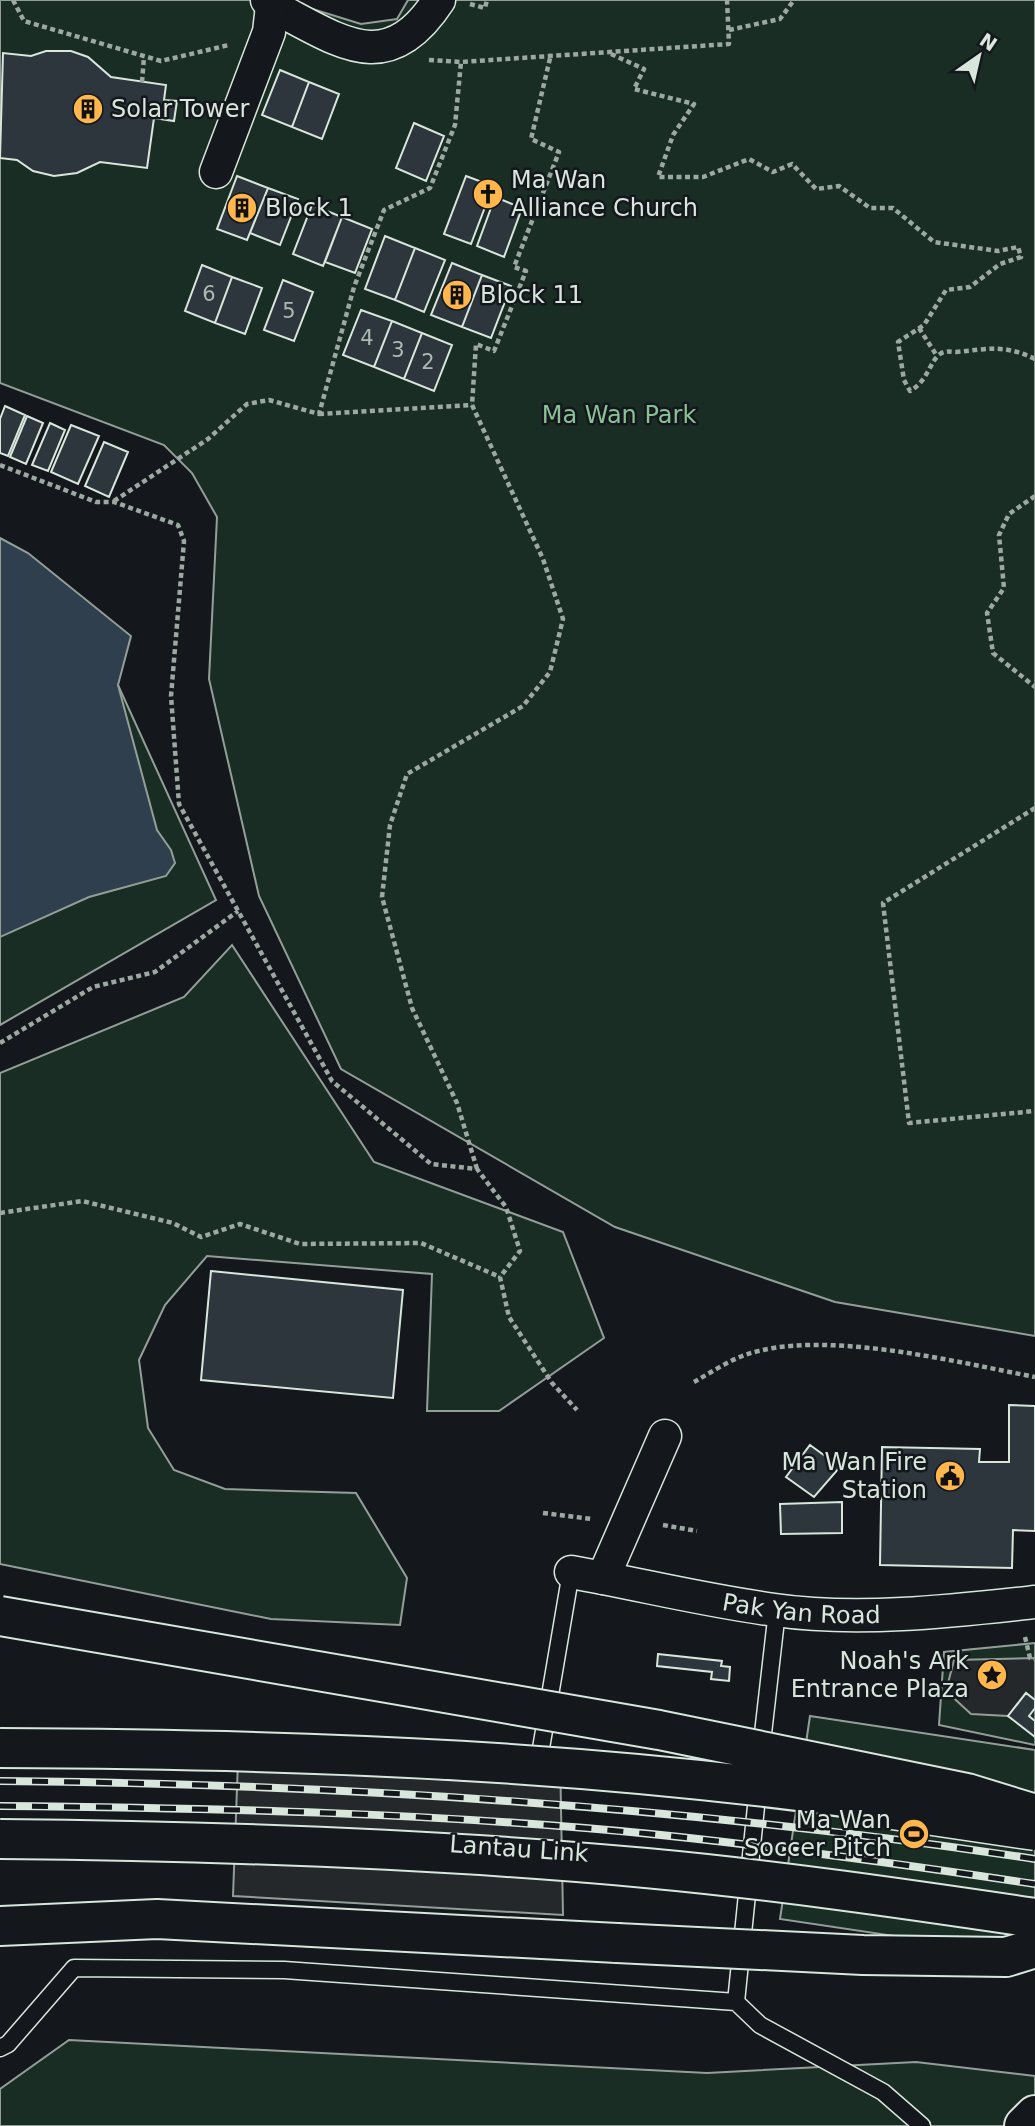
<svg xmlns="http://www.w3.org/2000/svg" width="1035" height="2126" viewBox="0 0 1035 2126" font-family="'DejaVu Sans',sans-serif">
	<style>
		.green { fill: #1a2d24; stroke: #939e99; stroke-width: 2 }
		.parking { fill: #24282b; stroke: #939e99; stroke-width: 2 }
		.water { fill: #2f3f4d; stroke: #939e99; stroke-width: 2 }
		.building { fill: #2c363c; stroke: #d8e6dc; stroke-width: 2 }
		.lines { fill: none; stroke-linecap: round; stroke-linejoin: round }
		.lane-casing { stroke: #d8e6dc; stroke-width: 19 }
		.street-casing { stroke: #d8e6dc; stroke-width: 35 }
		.highway-casing { stroke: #d8e6dc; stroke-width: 42 }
		.path { stroke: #9da8a2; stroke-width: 4.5; stroke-dasharray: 5 3.5; stroke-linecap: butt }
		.lane { stroke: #14181c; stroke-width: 16 }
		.street { stroke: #14181c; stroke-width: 32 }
		.highway { stroke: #14181c; stroke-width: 38 }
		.rail-casing { stroke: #d8e6dc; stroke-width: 8 }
		.rail { stroke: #14181c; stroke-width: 5; stroke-dasharray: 16; stroke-linecap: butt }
		.street-bridge-casing { stroke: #d8e6dc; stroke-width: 35; stroke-linecap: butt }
		.highway-bridge-casing { stroke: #d8e6dc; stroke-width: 42; stroke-linecap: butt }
		.street-bridge { stroke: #14181c; stroke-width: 32 }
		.highway-bridge { stroke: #14181c; stroke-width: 38 }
		.labels { text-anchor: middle; stroke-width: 5; stroke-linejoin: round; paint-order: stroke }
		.number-label { font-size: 21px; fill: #adbab4 }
		.poi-label { font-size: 24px; fill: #d8e6dc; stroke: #14181c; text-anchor: start }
		.park-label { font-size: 24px; fill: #8ac095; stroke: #14181c }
		.street-label { font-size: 24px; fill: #d8e6dc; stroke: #14181c }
	</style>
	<rect width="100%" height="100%" fill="#14181c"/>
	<path class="green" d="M0 0H265L306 7 361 24 397 19 408 0H1035V1336L835 1302 615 1227 341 1069 259 896 209 679 217 517 192 473 164 445 0 383Z
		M118 685 216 900 0 1025V853Z
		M232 945 374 1162 563 1232 604 1338 499 1411H427L432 1274 207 1256 165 1305 139 1360 148 1428 174 1470 225 1489 356 1493 407 1578 400 1625 271 1619 0 1564V1073L184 997Z
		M1035 1643V1745L939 1725 944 1652Z
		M810 1716 1035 1750V1957L780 1919Z
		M69 2040 707 2073 916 2062 1035 2076V2126H0V2089Z"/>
	<path class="parking" d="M1035 1658V1700L1026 1693 1008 1716 971 1714 946 1691 954 1660Z
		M239 1734 560 1755 563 1915 233 1896Z"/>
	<path class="water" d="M0 538 28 553 131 636 118 685 157 830 171 850 175 863 166 876 89 897 0 937Z"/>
	<path class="building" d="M46 51H71L88 57 111 77 166 85 164 100 177 101 174 121 154 118 147 168 100 162 77 173 54 176 33 171 17 160 0 158 3 53 31 56Z
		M280 70 309 82 292 127 262 115Z
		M309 82 339 94 322 139 292 127Z
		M414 123 444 136 426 181 396 168Z
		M237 176 268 188 247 240 217 229Z
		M466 176 493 186 471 244 444 234Z
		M268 188 298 199 280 245 250 233Z
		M495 197 522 208 504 257 477 246Z
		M312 205 342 217 323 266 293 254Z
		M342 217 372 229 355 273 325 262Z
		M385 236 415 248 395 300 365 289Z
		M415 248 445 260 424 312 395 300Z
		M452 263 482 275 462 327 431 315Z
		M202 265 232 277 215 323 185 311Z
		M482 275 511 286 491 338 462 327Z
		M232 277 262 288 245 334 215 323Z
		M283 280 313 292 294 341 264 330Z
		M361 310 392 321 374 367 343 355Z
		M392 321 422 333 404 379 374 367Z
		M422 333 452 345 434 391 404 379Z
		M5 406 25 415 8 456 0 453V419Z
		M27 416 43 423 26 464 10 457Z
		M50 423 65 430 48 471 32 465Z
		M71 425 99 436 78 484 51 472Z
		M104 442 128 452 109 497 85 486Z
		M211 1271 403 1290 393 1398 201 1380Z
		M1009 1405 1035 1406V1531L1013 1530 1012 1568 880 1565 882 1447 980 1449 979 1462H1009Z
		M810 1445 840 1467 814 1497 786 1477Z
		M842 1502V1533L781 1534 780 1504Z
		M658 1654 722 1661 721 1666 730 1667 729 1681 711 1679 712 1672 657 1666Z
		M1026 1693 1035 1700V1708L1029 1716 1035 1721V1737L1008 1716Z"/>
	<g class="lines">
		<g class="lane-casing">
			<path id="lane" d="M761 1751 777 1611
				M540 1754 571 1572
				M736 2002 758 1787
				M0 2048 8 2044 74 1968 284 1970 736 2002 760 2025 883 2092 922 2126"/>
		</g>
		<g class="street-casing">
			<g id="street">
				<path d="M267 0 272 6C340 41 387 80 439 0"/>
				<path d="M216 172 269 32 272 6"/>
				<path id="s1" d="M571 1572C639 1584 706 1601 775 1610 857 1622 953 1611 1035 1602"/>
				<path d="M603 1578 665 1436"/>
			</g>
		</g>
		<g class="highway-casing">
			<path id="highway" d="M0 1926 157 1919 617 1943
				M1024 2126 1035 2115"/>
		</g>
		<path class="path" d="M13 0 24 21 161 61 229 45
			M470 4 485 8 487 0
			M729 30 780 19 794 0
			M611 54 644 69 634 89 694 104 673 135 658 177H703L749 159 773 172 792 164 816 189 839 186 870 208H893L934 242 998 251 1018 247 1021 257 1000 264 970 287 946 290 924 325 898 342 904 380 910 391C928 381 930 361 940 354 946 350 950 352 956 352 988 349 1004 344 1035 359
			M429 60 461 62 729 44 727 0
			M142 82 144 57
			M919 328 937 356
			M319 414 472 405
			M0 465 96 502H114L178 525 184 541 171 696 179 804 332 1081 431 1164 477 1169 506 1207 520 1251 500 1277 509 1317 552 1383 577 1410
			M1035 496 1009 514 999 535 1004 588 987 613 993 653 1035 687
			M114 501 208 439 247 404 269 400 319 414 354 287 384 210 430 188 455 125 461 62
			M1035 808 883 903 909 1123 1035 1111
			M0 1043 93 987 155 972 238 911
			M477 1169 457 1103 412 1008 382 897 390 825 407 774 523 706 550 672 563 619 543 559 472 405 476 344 494 351 526 271 514 267 559 152 531 139 551 54
			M0 1213 82 1201 173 1223 201 1237 240 1224 300 1244 421 1243 500 1277
			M694 1382C710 1373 728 1361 745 1355 821 1328 956 1362 1035 1377
			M543 1513 592 1519
			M663 1525 697 1531
			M1025 1637 1030 1658 1035 1659"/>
		<use href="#lane" class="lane"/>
		<use href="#street" class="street"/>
		<use href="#highway" class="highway"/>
		<g class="rail-casing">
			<path id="rail" d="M0 1781C349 1784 690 1807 1035 1859
				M0 1806C217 1808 435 1813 651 1834 780 1847 907 1865 1035 1884"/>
		</g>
		<use href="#rail" class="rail"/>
		<g class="street-bridge-casing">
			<path id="street-bridge" d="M892 1813 1035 1834"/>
		</g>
		<g class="highway-bridge-casing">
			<path id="highway-bridge" d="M0 1616 659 1730 967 1793 1035 1814
				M0 1748C307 1749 616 1761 919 1808
				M0 1839C216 1841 431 1848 646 1868 776 1880 906 1899 1035 1918
				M617 1943 863 1955 1006 1957 1035 1948"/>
		</g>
		<use href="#street-bridge" class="street-bridge"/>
		<use href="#highway-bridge" class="highway-bridge"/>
	</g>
	<defs>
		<g id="building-disc" transform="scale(1.575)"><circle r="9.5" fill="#ffb74d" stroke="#14181c"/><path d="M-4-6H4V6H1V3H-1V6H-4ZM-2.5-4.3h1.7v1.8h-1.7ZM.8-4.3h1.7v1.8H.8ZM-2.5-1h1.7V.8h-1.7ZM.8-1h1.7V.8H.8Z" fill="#111"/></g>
		<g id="church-disc" transform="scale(1.575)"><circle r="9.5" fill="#ffb74d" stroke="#14181c"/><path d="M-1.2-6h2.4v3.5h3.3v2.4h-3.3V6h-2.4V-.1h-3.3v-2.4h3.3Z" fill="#111"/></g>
		<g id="civic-disc" transform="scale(1.575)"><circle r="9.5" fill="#ffb74d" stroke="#14181c"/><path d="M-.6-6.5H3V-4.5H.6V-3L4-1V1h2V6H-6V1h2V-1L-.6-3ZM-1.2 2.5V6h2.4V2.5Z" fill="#111"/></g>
		<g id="sight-disc" transform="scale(1.575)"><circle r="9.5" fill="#ffb74d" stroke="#14181c"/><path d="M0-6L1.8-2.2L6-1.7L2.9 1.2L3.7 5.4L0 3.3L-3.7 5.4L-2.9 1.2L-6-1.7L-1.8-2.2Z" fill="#111"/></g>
		<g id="stadium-disc" transform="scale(1.575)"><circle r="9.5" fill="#ffb74d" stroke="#14181c"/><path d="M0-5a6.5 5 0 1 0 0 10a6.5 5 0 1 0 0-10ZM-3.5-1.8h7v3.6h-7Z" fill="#111"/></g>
	</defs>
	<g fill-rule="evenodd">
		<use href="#building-disc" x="88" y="109"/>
		<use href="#church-disc" x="488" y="194"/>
		<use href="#building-disc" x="242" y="208"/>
		<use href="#building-disc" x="457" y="295"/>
		<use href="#civic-disc" x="950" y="1476"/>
		<use href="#sight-disc" x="992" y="1675"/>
		<use href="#stadium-disc" x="914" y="1834"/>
	</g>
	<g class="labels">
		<g class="number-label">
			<text x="209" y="301">6</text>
			<text x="289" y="318">5</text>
			<text x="367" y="345">4</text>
			<text x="398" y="357">3</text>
			<text x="428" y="369">2</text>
		</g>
		<g class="poi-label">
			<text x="111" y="117">Solar Tower</text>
			<text x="511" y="188">Ma Wan<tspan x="511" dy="28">Alliance Church</tspan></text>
			<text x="265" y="216">Block 1</text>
			<text x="480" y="303">Block 11</text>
			<text x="927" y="1470" text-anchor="end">Ma Wan Fire<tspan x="927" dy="28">Station</tspan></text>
			<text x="969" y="1669" text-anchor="end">Noah's Ark<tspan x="969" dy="28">Entrance Plaza</tspan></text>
			<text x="891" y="1828" text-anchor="end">Ma Wan<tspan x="891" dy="28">Soccer Pitch</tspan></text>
		</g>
		<g class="park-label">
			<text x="619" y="423">Ma Wan Park</text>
		</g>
		<g class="street-label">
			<text dy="8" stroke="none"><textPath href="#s1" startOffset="234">Pak Yan Road</textPath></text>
			<text transform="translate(519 1849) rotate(4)" y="8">Lantau Link</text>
		</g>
	</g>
	<g transform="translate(979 56) rotate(34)" stroke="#14181c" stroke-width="5" paint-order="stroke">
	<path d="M0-5L12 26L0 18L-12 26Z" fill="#d8e6dc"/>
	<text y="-10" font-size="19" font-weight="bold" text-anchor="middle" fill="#d8e6dc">N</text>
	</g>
</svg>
